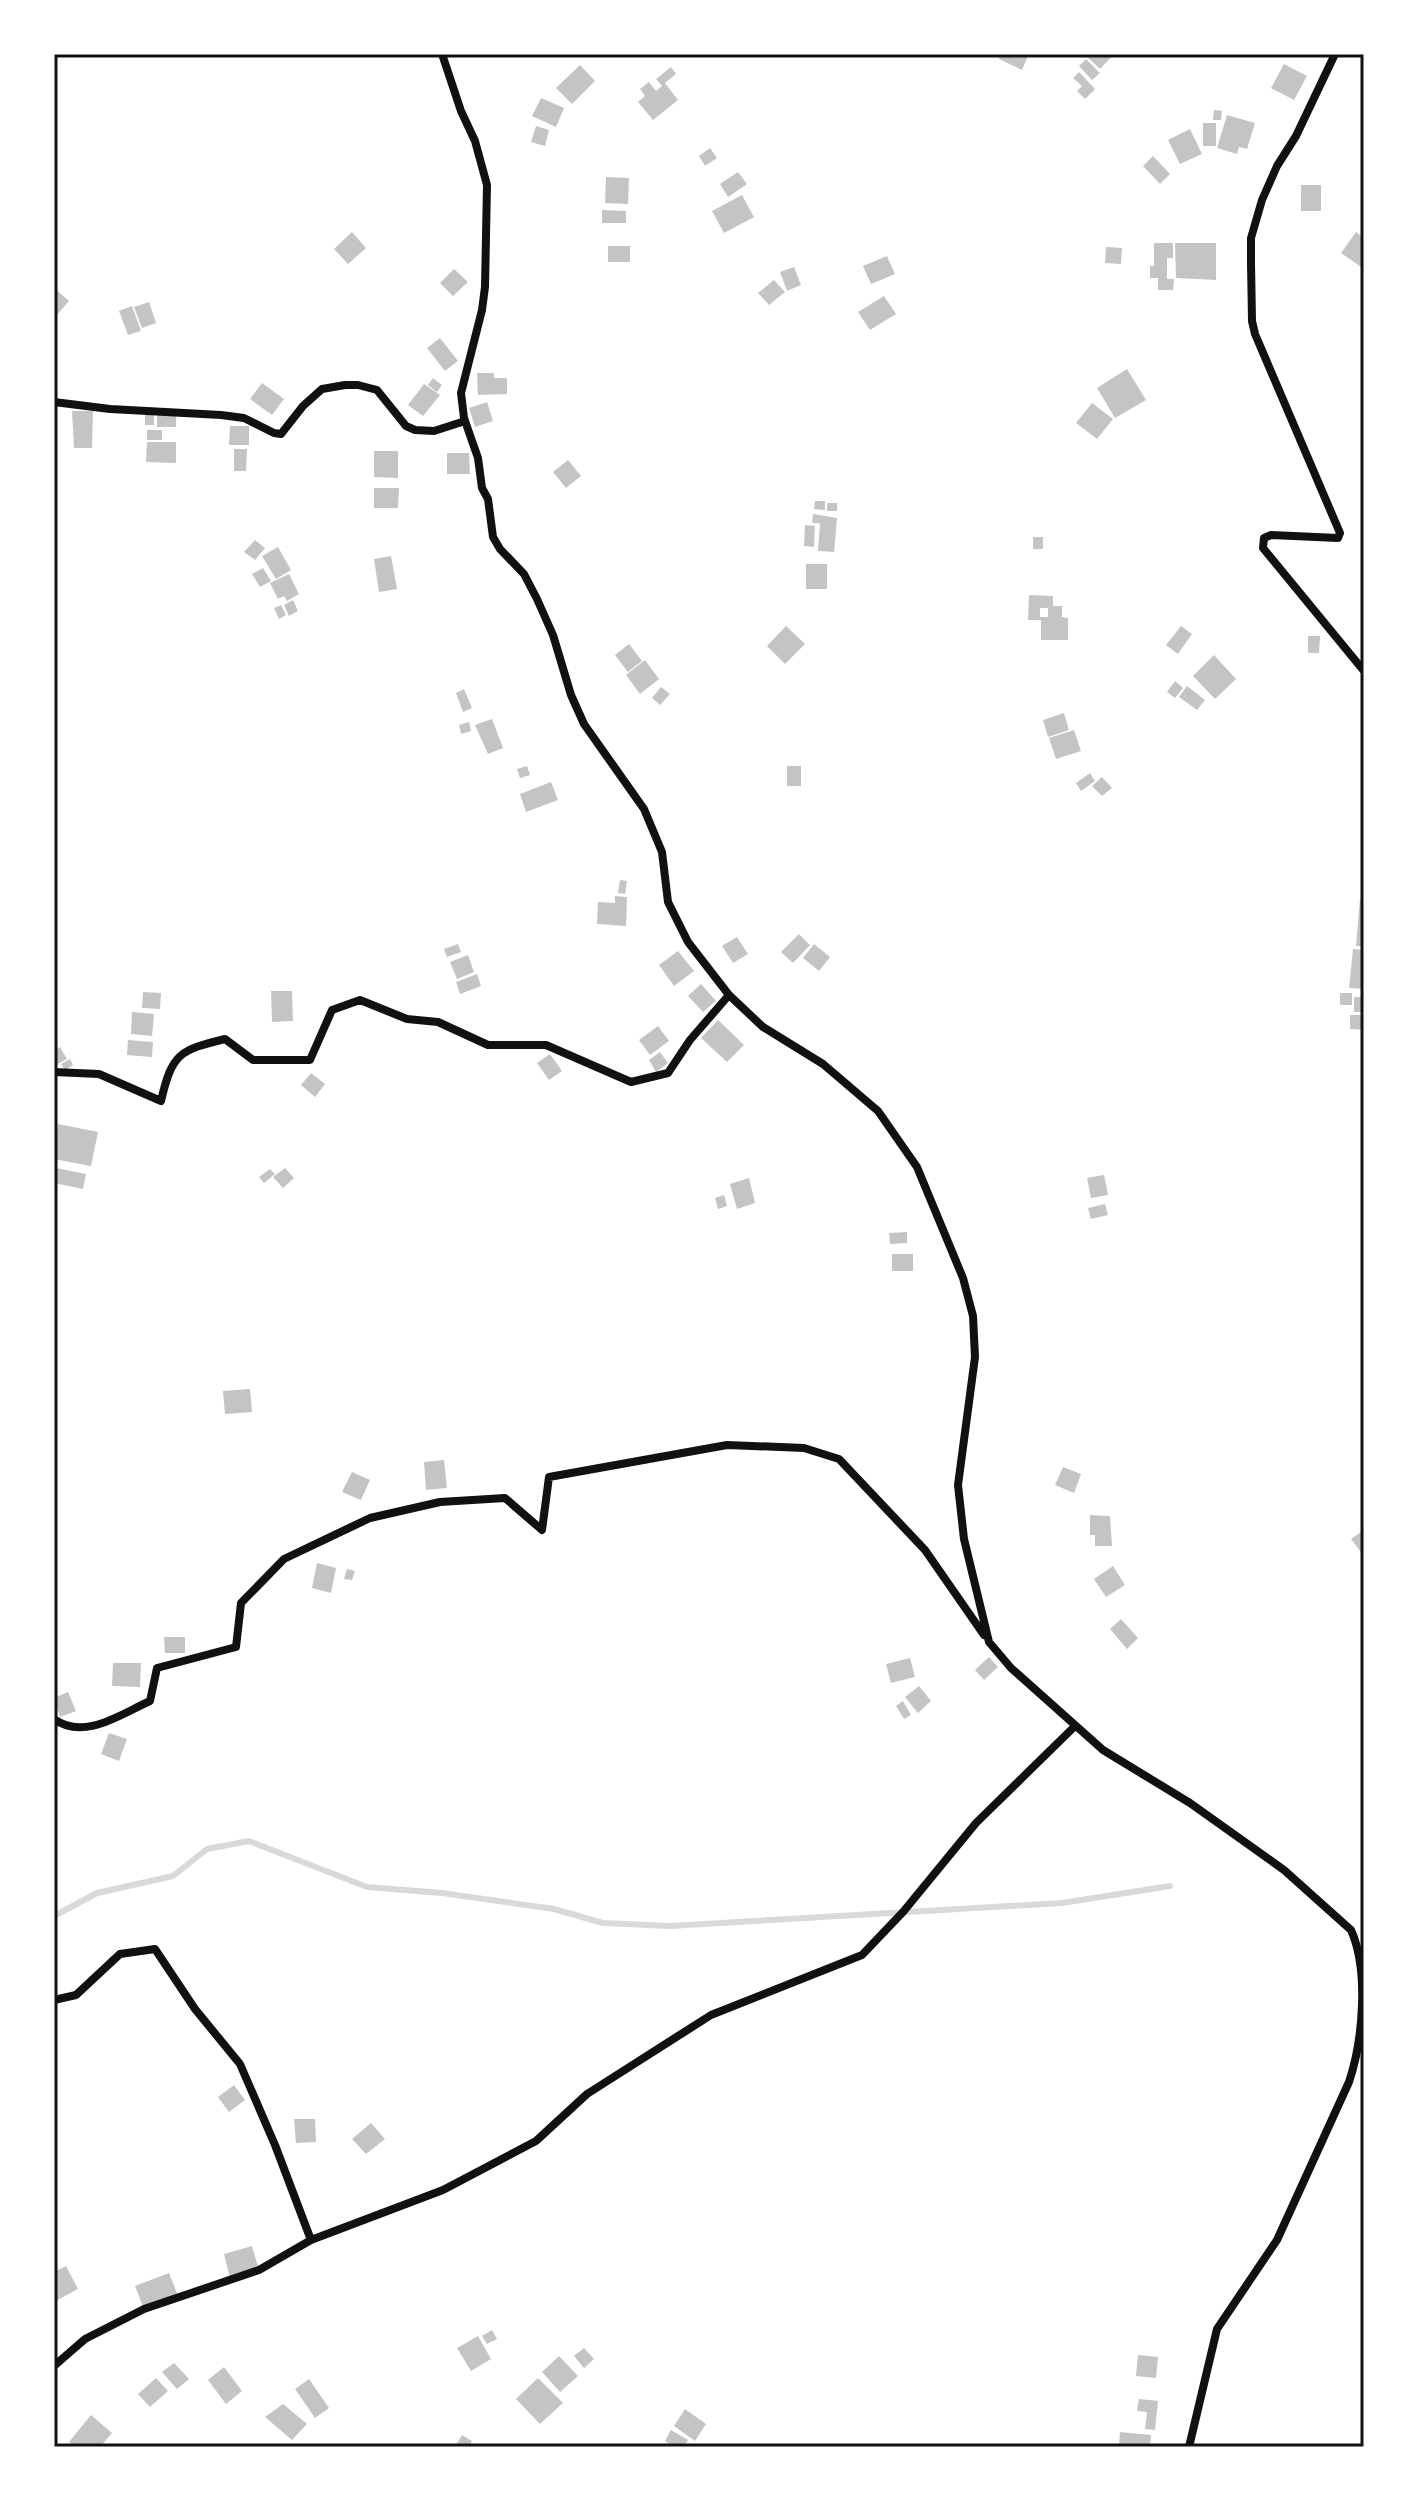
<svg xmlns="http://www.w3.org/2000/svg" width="1418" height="2501" viewBox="0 0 1418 2501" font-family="'Exo 2',sans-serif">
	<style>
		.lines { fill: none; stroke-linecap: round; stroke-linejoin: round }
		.stream { stroke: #d9d9d9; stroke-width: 6 }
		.building { fill: #c4c4c4; fill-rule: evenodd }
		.minor { stroke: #111; stroke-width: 8 }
		.neatline { fill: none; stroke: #111; stroke-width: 3 }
	</style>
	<rect width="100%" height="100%" fill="#fff"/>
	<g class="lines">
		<path class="stream" d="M54 1916 97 1893 173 1876 207 1849 249 1841 367 1887 442 1893 554 1909 603 1923 670 1926 1062 1903 1170 1886"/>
	</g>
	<path class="building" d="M1001 54H1029L1022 70 999 59Z
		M1089 54H1114L1100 69 1086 56Z
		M1086 59 1100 73 1092 80 1079 66Z
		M1284 64 1307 76 1294 100 1271 88Z
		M580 65 595 81 572 104 556 88Z
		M671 67 676 74 665 83 678 100 653 120 638 102 645 96 640 89 649 82 656 91 662 86 656 79Z
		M1079 72 1095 89 1085 99 1077 91 1082 86 1073 78Z
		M541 98 564 108 556 127 532 116Z
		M1214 110 1222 111 1221 120H1213Z
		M1227 115 1255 123 1247 149 1239 147 1237 154 1217 148Z
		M1203 123H1216V146H1203Z
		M536 126 549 130 545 146 531 142Z
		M1190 129 1202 154 1180 164 1168 140Z
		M710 148 717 158 705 166 699 156Z
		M1153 156 1170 174 1160 184 1143 166Z
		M738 172 747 184 728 197 720 184Z
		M606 177 629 178 628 204 605 203Z
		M1301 185H1321V211H1301Z
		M742 195 754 217 724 233 712 211Z
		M602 210 626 211V223H602Z
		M352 232 366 248 348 264 334 249Z
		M1356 232 1364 238V269L1341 253Z
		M1154 243H1173V258H1167V279H1174L1173 290H1158V278H1150V266H1154Z
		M1175 243H1216V280L1176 278Z
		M608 246H630V262H608Z
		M1106 247 1122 248 1121 264 1105 263Z
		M887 256 895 274 871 284 863 266Z
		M794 267 801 285 787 291 780 272Z
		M454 269 468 282 453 296 440 283Z
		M774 280 785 292 769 305 758 293Z
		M54 288 69 301 56 316 54 315Z
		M884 296 896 314 870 330 858 312Z
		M149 302 156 323 142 328 134 307Z
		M132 306 141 331 128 335 119 311Z
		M440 338 458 361 445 371 427 348Z
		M1127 369 1146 400 1115 418 1097 388Z
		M477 373H494V378H507V394L478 395Z
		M433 378 442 385 437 392 428 385Z
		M262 383 284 399 272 415 250 399Z
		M424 384 440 395 423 416 408 405Z
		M487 402 493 421 475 427 469 408Z
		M1092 403 1113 419 1097 439 1076 423Z
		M72 411H93L92 448H74Z
		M145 415H154V425H145Z
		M157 415H176V427H157Z
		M230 426H249V445H229Z
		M147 430H162V440H147Z
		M147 442H176V463L146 462Z
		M234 449H247L246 471H234Z
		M374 451H398V478L374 477Z
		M447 453H469L470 474H447Z
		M568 460 581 476 566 488 553 472Z
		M374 488H399L398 508H374Z
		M815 501H825V510L814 509Z
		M827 503H837V511H827Z
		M813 514 837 518 834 552 818 551 820 523H812Z
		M805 525 815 526 814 547 804 546Z
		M1033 537H1043V549H1033Z
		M255 540 265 548 255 560 244 552Z
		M278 547 291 570 276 579 262 556Z
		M391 556 397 589 379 592 374 559Z
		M806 564H827V589H806Z
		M263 568 271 581 260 587 252 574Z
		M289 574 299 594 287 601 284 596 278 599 270 583Z
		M1029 595 1053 596V606H1062V617L1068 618V640H1041V620H1028ZM1040 608H1048V617H1040Z
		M293 600 298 611 289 616 284 605Z
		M281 605 286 615 279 619 274 608Z
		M786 626 805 644 785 664 767 646Z
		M1181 626 1192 634 1178 654 1166 645Z
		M1308 636H1320L1319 653H1308Z
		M629 644 642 661 628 672 615 655Z
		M1214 655 1236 679 1215 699 1193 676Z
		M645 660 659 679 640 694 626 675Z
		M1175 681 1183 688 1175 698 1167 692Z
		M1187 686 1205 700 1197 710 1179 697Z
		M661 687 670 694 660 705 652 698Z
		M464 689 472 708 463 712 456 693Z
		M1064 713 1069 730 1048 737 1043 720Z
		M492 719 503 748 488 754 475 725Z
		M469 722 471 731 461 734 459 725Z
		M1074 730 1081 751 1056 759 1049 738Z
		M527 766 530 775 520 778 517 769Z
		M787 766H801V786H787Z
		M1090 773 1095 781 1081 791 1076 783Z
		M1102 777 1112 788 1102 796 1092 786Z
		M551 782 558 800 526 812 520 794Z
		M620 880 627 881 625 894 618 893Z
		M615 896 627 897 626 926 597 924 598 902 615 903Z
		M1360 899H1364V946H1356Z
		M799 934 810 945 793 963 781 952Z
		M737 937 748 954 733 963 722 946Z
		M458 944 461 952 447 957 444 949Z
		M814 944 830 957 819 971 803 958Z
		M1353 949 1364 950V989L1349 988Z
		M678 951 694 971 674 986 659 965Z
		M468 955 474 972 457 979 450 962Z
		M477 974 481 986 460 994 456 982Z
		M701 984 716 1001 703 1012 688 996Z
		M271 991H292L293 1021 272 1022Z
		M143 992 161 993 160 1009 142 1008Z
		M1340 993H1352V1005H1340Z
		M1354 997H1364V1012H1354Z
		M132 1012 154 1014 152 1036 131 1034Z
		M1350 1015H1364V1030L1350 1029Z
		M718 1020 744 1045 727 1062 701 1038Z
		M658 1026 669 1041 650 1055 639 1040Z
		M128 1040 153 1042 152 1057 127 1055Z
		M60 1047 67 1059 54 1066V1051Z
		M660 1052 668 1063 656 1072 649 1060Z
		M550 1054 562 1071 549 1080 537 1063Z
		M70 1059 73 1065 65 1070 61 1064Z
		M311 1073 325 1084 315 1097 301 1085Z
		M58 1124 98 1132 91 1166 54 1159Z
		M56 1168 86 1174 83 1189 54 1183Z
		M285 1168 294 1178 283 1188 273 1177Z
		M270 1169 275 1174 264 1183 259 1177Z
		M1104 1175 1108 1195 1091 1198 1087 1178Z
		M749 1178 755 1203 737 1209 730 1184Z
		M724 1195 727 1206 718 1209 715 1198Z
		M1105 1204 1108 1215 1091 1219 1088 1208Z
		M907 1232V1243L890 1244 889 1233Z
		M892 1254H913V1271H892Z
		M250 1389 252 1412 225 1414 223 1391Z
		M444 1460 447 1488 426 1490 424 1462Z
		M1063 1467 1081 1474 1074 1493 1055 1485Z
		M352 1472 370 1480 361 1500 342 1492Z
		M1090 1515 1110 1516 1112 1546H1095V1535H1090Z
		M1364 1530V1556L1351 1539Z
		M317 1563 336 1568 331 1593 312 1588Z
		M1113 1566 1125 1585 1106 1597 1094 1579Z
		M347 1569 355 1571 352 1580 344 1579Z
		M1121 1619 1138 1638 1127 1649 1110 1629Z
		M164 1637H185V1653H165Z
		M989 1657 998 1667 984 1680 975 1670Z
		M910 1658 915 1677 891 1683 886 1664Z
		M113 1663H141L140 1687 112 1686Z
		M919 1686 931 1701 918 1713 905 1697Z
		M68 1692 76 1711 60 1717 54 1698Z
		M903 1701 911 1715 904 1719 896 1706Z
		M109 1733 127 1739 119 1761 101 1754Z
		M234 2085 245 2100 229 2112 218 2097Z
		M294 2119H315L316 2142 296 2143Z
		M371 2123 385 2139 366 2154 352 2139Z
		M252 2246 259 2270 230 2278 224 2254Z
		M66 2266 78 2289 54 2302V2272Z
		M169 2273 178 2296 144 2309 135 2286Z
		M492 2330 497 2339 487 2344 482 2336Z
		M478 2336 491 2359 471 2371 457 2348Z
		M584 2348 594 2359 584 2368 574 2356Z
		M1138 2355 1158 2357 1156 2378 1136 2376Z
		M559 2356 578 2376 560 2392 542 2372Z
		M174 2363 189 2379 177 2389 162 2372Z
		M224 2367 242 2391 226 2404 208 2380Z
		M156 2378 168 2391 150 2407 138 2394Z
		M538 2378 563 2403 540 2424 516 2399Z
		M309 2379 329 2408 315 2418 295 2389Z
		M1139 2399 1158 2401 1155 2430 1145 2429 1147 2412 1137 2411Z
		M283 2404 307 2424 292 2440 265 2417Z
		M685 2409 706 2424 695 2441 674 2426Z
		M91 2415 112 2433 100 2447H76L69 2442Z
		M671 2430 688 2440 684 2447H675L665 2441Z
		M1120 2432 1151 2435 1150 2447H1119Z
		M462 2435 472 2441 468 2447H455Z"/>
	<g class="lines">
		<path class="minor" d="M442 54 461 111 475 141 487 185 485 287 482 310 461 393 464 418 478 458 482 488 488 499 493 537 500 549 524 574 537 599 553 635 571 695 584 724 644 809 662 852 668 902 688 942 729 995 763 1027 823 1064 878 1111 917 1167 963 1278 973 1316 975 1357 958 1485 964 1539 989 1642 1011 1668 1103 1750 1190 1803 1284 1870 1351 1930C1369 1970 1363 2040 1349 2082L1277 2240 1217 2329 1189 2447
			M1335 54 1296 136 1277 166 1262 200 1251 238V263L1252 321 1255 334 1340 533 1338 538 1271 535 1264 538 1263 548 1364 671
			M54 402 110 409 221 415 244 418 274 433 281 434 303 406 322 389 345 385H358L377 390 406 426 415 430 434 431 465 421
			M54 1072 99 1074 161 1101C172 1053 180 1050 225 1039L253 1060H310L332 1010 360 1000 407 1019 438 1022 488 1045H546L631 1082 668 1073 690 1040 729 995
			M54 1719C84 1741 121 1714 150 1701L157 1668 236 1647 241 1603 284 1559 370 1518 440 1502 505 1498 542 1530 549 1477 727 1445 804 1448 839 1459 925 1550 984 1635
			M54 2000 76 1995 120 1954 155 1949 195 2009 240 2064 275 2145 311 2240
			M54 2366 85 2339 144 2309 259 2270 311 2240 443 2190 536 2141 587 2094 711 2015 862 1955 903 1912 976 1823 1075 1726"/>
	</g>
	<rect width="1418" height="2501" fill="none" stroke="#ffffff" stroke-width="112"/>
	<rect x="56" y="56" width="1306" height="2389" class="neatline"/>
</svg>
